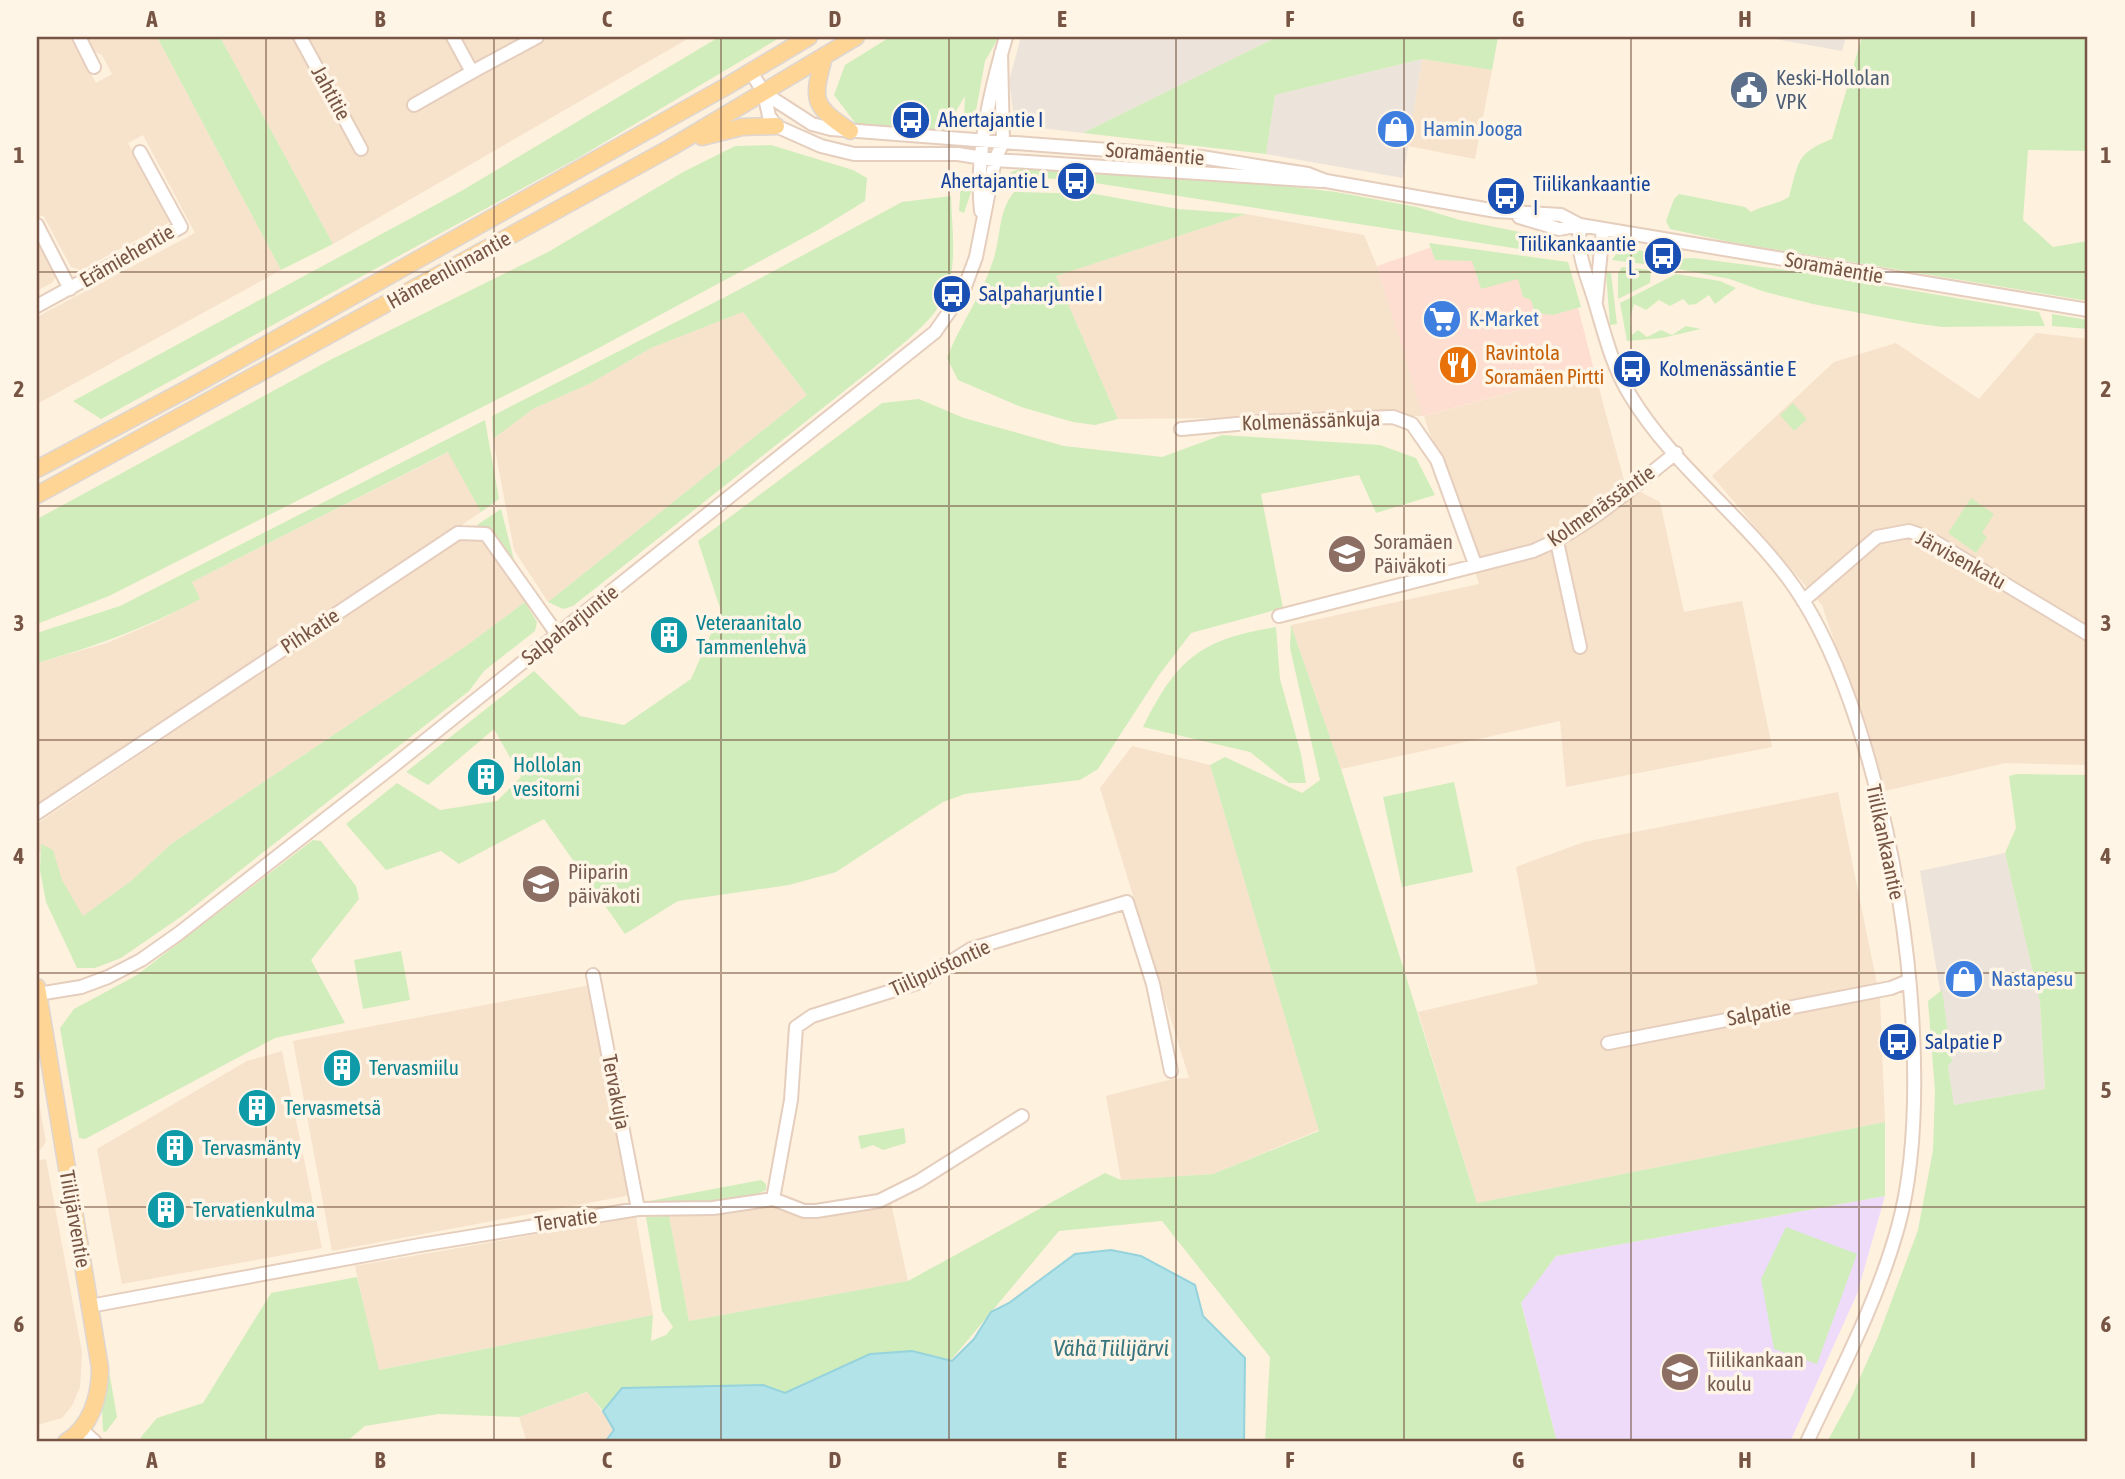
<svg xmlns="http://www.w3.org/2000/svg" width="2125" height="1479" viewBox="0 0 2125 1479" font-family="'Asap Condensed',sans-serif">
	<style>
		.residential { fill: #f7e2cc }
		.commercial { fill: #ffded2 }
		.industrial { fill: #ece3db }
		.education { fill: #eedbfa }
		.green { fill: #d1edbc }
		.water { fill: #b1e3e9; stroke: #96d3dc; stroke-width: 2 }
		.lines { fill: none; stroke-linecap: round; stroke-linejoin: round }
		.minor-casing { stroke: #e5cebd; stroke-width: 16 }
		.major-casing { stroke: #ded6d2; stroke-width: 19 }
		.minor { stroke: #fff; stroke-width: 12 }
		.major { stroke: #ffd595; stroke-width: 16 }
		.grid { fill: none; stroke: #754; stroke-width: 2; stroke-opacity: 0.55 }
		.labels { text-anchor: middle; stroke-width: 7; stroke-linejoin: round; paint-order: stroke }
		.service-label { font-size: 21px; fill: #4e5e75; stroke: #fff5e7; text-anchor: start }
		.street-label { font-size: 21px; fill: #754; stroke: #fff5e7 }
		.transit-label { font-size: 21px; fill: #164399; stroke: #fff5e7; text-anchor: start }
		.shop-label { font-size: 21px; fill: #366cbe; stroke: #fff5e7; text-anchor: start }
		.food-label { font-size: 21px; fill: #c56008; stroke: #fff5e7; text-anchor: start }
		.education-label { font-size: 21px; fill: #785e54; stroke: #fff5e7; text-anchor: start }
		.culture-label { font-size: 21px; fill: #0d838f; stroke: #fff5e7; text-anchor: start }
		.water-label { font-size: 23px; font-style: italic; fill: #36747e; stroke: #fff5e7 }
		.neatline { fill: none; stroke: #754; stroke-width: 2.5 }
		.grid-label { font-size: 23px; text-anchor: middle; font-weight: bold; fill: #754 }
	</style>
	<rect width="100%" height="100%" fill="#fef1de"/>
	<path class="residential" d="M37 37H71L96 83 112 74 102 55 91 50 84 37H157L281 270 37 404V317L195 233 143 135 128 143 170 222 81 270 71 267 43 215 37 218Z
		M220 37H691L333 244Z
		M1422 59 1492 70 1475 159 1408 146Z
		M1246 214 1364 235 1377 266 1424 416 1594 370 1625 484 1660 502 1684 612 1742 601 1772 747 1566 787 1560 721 1341 769 1291 625 1479 584 1424 416 1118 419 1056 276Z
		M37 237 56 275 53 282 37 291Z
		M743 312 807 395 548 602 514 550 493 439 533 409 591 383 651 348Z
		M2036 333 2088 339V765L2005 763 1885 791 1822 605 1712 476 1834 362 1896 343 1979 399Z
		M449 452 481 512 37 809V663L107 643 156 622 199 599 192 582Z
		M468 538 481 541 488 547 525 602 466 646 171 844 131 881 82 917 37 848V824L414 570 461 539Z
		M1132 746 1210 765 1319 1130 1213 1174 1121 1180 1106 1096 1172 1079 1189 1078 1100 788Z
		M1838 792 1880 999 1885 1122 1477 1203 1418 1012 1538 984 1516 867 1584 842Z
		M591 985 631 1195 332 1251 293 1041Z
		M282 1051 322 1248 122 1284 97 1149 247 1061Z
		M37 1091 46 1142 37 1154Z
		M46 1159 82 1352 80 1387 72 1406 62 1418 37 1425V1161Z
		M891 1203 908 1281 689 1321 669 1216 715 1214 779 1205 807 1219Z
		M636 1217 653 1315 378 1370 355 1266Z
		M588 1392 615 1430 605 1442H527L519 1417Z"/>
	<path class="commercial" d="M1432 247 1567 264 1594 370 1423 416 1377 266Z"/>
	<path class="industrial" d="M1021 37H1277L1083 133 1015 125 1009 81Z
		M1764 37H1846L1842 51Z
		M1422 59 1403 178 1266 154 1275 95Z
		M2005 853 2040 1002 2045 1089 1954 1105 1948 1066 1952 1061 1920 871Z"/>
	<path class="education" d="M1885 1196 1857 1294 1790 1442H1557L1521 1302 1556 1256Z"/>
	<path class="green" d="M157 37H220L333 244 281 270Z
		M719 37H781L578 158 101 419 73 401 463 190Z
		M890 37H999L985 61 976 111 972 119 964 117 965 96 941 136 862 132 834 95 845 65Z
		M1277 37H1498L1492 70 1422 59 1275 95 1266 154 1083 133Z
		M1862 37H2088V151L2028 150 2023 220 2053 247 2088 241V301L1730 242 1670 229 1666 221 1674 199 1679 194 1745 207 1751 212C1764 205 1776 205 1789 197 1799 161 1796 153 1832 139Z
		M771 145 853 170 867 178 865 201 818 230 593 351 109 596 37 624V527L39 518 330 360 548 252 685 171 735 146Z
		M1021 169 1059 171V179L1009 177 1011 172Z
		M1122 171 1212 177 1336 192 1417 207 1460 220 1554 239 1552 254 1082 181 1083 173Z
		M961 182H970L972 189 964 213 959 211Z
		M1014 192 1095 194 1178 209 1246 214 1056 276 1118 419 1095 425 1073 422 1021 407 958 380 947 358C961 322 985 291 995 254 1001 232 999 210 1014 192Z
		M951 196C952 229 959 274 941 303 927 326 902 344 882 361L573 606 563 609 548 602 807 395 743 312 651 348 591 383 533 409 493 439 492 416 727 296 902 202Z
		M1429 243 1568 262 1581 307 1553 315 1535 313 1531 300 1523 297 1518 279 1481 289 1472 261 1435 260Z
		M1629 249 1650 252 1651 265 1612 260 1618 251Z
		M1694 258 1809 273 2039 312 2045 326 1942 327 1913 323 1813 304 1765 292 1730 279 1657 265V261L1667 263 1670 259Z
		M1622 267 1651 270 1650 283 1618 299V273Z
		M1606 273H1611L1617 324 1610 325Z
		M1676 274 1720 281 1736 288 1715 304 1709 295 1696 304 1689 305 1683 299 1670 306 1659 300 1646 310 1634 304 1630 318 1632 335 1638 330 1647 337 1661 330 1672 335 1686 326 1701 329 1662 338 1627 341 1620 303Z
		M2052 314 2088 320V329L2052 326Z
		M919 399 964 418 1064 446 1162 457 1222 435 1380 445 1416 458 1435 495 1376 513 1359 475 1261 494 1283 608 1191 633 1159 675 1098 769 1080 780 965 794 943 802 836 872 789 885 678 901 625 934 544 819 459 864 441 851 386 870 346 824 397 783 440 810 497 801 521 777 494 729 428 785 406 772 534 671 580 716 624 725 691 679 721 611 698 541 882 403Z
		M1793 403 1807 419 1794 431 1780 415Z
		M485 420 499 499 481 512 448 452 192 582 200 599C143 629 99 645 37 663V633L120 606Z
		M1971 498 1994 514 1982 533 1987 537 1976 553 1948 533Z
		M501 509 515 564 493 536 477 525Z
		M525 602 537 622 535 631 484 671 469 691 182 916 121 958 95 968H77L46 902 40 870 41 844 53 850 62 880 83 916 131 881 171 844 466 646Z
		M1291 625 1341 769 1477 1203 1885 1122V1196L1556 1256 1521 1303 1557 1442H1265L1270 1357 1162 1221 1059 1231 951 1360 912 1351 870 1354 785 1393 763 1385 623 1388 603 1411 587 1392 519 1417 439 1414 365 1426 346 1442H141V1437L157 1418 203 1403 271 1293 357 1277 379 1370 653 1315 651 1341 666 1335 673 1327 662 1311 646 1217 669 1216 689 1321 908 1281 1105 1173 1121 1180 1213 1174 1319 1131 1210 765 1225 757 1302 793 1320 780 1290 648Z
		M1276 627 1280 679 1301 754 1306 783H1289L1250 752 1143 727C1177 659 1200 639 1276 627Z
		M2017 774 2088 775V1442H1827L1851 1398 1878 1337 1918 1230 1933 1150 1935 1091 1928 1001 1942 990 1952 1061 1948 1066 1954 1105 2045 1089 2040 1002 2005 853 2016 828 2009 776Z
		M1454 782 1473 872 1402 887 1383 797Z
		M313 840 321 841 356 886 359 899 311 960 345 1023 275 1038 85 1139 79 1138 60 1028 74 1009 137 975Z
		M401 951 410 1000 363 1009 354 960Z
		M904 1128 906 1143 883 1150 873 1145 861 1149 858 1136Z
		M761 1180 766 1184V1190L741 1202 650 1204V1201Z
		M1786 1227 1857 1254 1817 1364 1774 1349 1761 1279Z
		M98 1324H101L117 1417 106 1432 103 1431Z"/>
	<path class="water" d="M1111 1250 1141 1256 1195 1285 1203 1316 1245 1358 1244 1442H605L614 1430 603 1411 622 1388 763 1385 785 1393 870 1354 912 1351 952 1361 974 1339 991 1312 1009 1303 1075 1254Z"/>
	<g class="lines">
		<g class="minor-casing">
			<path id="minor" d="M79 37 94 67
				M300 37 361 149
				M472 72 537 37
				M751 72 764 93 769 116 776 126 821 146 854 154H958L995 160 1322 181
				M764 93 812 124 831 129 1201 157 1308 174 1326 181 1496 211 1561 215 1580 225 2088 310
				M414 105 472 72 453 37
				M981 211C975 154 990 92 1006 37
				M1519 217 1559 229 1580 225
				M37 225 70 289
				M1580 225C1576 255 1587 275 1595 302 1605 335 1612 366 1630 395 1674 468 1747 519 1795 588 1890 726 1943 1066 1898 1227 1877 1303 1840 1372 1807 1442
				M1596 301 1603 229
				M37 306 181 227 140 152
				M1181 429 1259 422 1393 417 1412 424 1437 460 1475 564
				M1557 542 1580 647
				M1803 601 1877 537 1909 531 1927 537 2088 634
				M1279 616 1533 551C1587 529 1630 489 1676 453
				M37 813 458 533 486 534 557 634
				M593 975 638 1209
				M38 994 81 987 108 977 141 960 178 934 392 767 935 332 963 292 976 257 995 160 1003 142 1001 53
				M1608 1043 1891 988 1908 981
				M773 1199 791 1100 796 1027 812 1016 917 983 971 949 1127 902 1153 984 1171 1071
				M90 1306 420 1245 638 1209 713 1208 773 1199 804 1211H816L879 1201 919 1181 1022 1116
				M82 1430 95 1442"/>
		</g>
		<g class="major-casing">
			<path id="major" d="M824 57C812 101 812 105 850 131
				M702 137 742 127 776 126
				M37 469 189 388 727 86 809 37
				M37 495 670 148 856 37
				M37 987 100 1368C100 1396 91 1427 66 1442"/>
		</g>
		<use href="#minor" class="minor"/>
		<use href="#major" class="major"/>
	</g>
	<path class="grid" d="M266 37V1442M494 37V1442M721 37V1442M949 37V1442M1176 37V1442M1404 37V1442M1631 37V1442M1859 37V1442M37 272H2088M37 506H2088M37 740H2088M37 973H2088M37 1207H2088"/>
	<defs>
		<g id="civic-disc" transform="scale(2.0125)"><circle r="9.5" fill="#5c6f8a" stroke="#fff5e7"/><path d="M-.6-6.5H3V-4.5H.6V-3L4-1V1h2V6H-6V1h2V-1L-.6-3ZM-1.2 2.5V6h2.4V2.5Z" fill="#fff"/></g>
		<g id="bus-disc" transform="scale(2.0125)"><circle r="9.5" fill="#1a4fb4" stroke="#fff5e7"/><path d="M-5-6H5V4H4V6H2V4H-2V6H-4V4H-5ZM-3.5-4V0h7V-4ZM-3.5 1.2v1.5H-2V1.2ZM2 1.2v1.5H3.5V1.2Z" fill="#fff"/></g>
		<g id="shop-disc" transform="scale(2.0125)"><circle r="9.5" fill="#3f7fe0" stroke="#fff5e7"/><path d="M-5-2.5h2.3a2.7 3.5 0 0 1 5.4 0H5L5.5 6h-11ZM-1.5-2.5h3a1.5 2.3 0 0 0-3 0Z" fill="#fff"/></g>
		<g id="supermarket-disc" transform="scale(2.0125)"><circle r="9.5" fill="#3f7fe0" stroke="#fff5e7"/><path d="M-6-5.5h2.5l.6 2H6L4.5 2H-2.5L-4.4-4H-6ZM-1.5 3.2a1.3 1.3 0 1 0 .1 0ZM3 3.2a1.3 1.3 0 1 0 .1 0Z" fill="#fff"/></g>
		<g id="restaurant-disc" transform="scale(2.0125)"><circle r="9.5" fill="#e8710a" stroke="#fff5e7"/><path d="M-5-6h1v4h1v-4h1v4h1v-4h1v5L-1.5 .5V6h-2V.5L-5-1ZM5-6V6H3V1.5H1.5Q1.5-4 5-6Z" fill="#fff"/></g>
		<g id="school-disc" transform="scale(2.0125)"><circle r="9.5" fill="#8d6e63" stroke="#fff5e7"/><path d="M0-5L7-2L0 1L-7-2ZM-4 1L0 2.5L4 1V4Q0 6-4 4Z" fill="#fff"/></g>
		<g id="building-disc" transform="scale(2.0125)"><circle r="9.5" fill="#0f9aa8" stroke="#fff5e7"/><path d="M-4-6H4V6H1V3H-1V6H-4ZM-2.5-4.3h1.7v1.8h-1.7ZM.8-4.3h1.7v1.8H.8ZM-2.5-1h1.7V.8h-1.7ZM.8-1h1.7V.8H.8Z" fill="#fff"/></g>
	</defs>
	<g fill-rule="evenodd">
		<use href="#civic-disc" x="1749" y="90"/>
		<use href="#bus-disc" x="911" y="120"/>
		<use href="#shop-disc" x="1396" y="129"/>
		<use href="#bus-disc" x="1076" y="181"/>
		<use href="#bus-disc" x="1506" y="196"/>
		<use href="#bus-disc" x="1663" y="256"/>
		<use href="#bus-disc" x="952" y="294"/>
		<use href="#supermarket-disc" x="1442" y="319"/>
		<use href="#restaurant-disc" x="1458" y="365"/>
		<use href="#bus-disc" x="1632" y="369"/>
		<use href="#school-disc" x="1347" y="554"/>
		<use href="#building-disc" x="669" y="635"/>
		<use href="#building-disc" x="486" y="777"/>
		<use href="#school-disc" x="541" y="884"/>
		<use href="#shop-disc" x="1964" y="979"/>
		<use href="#bus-disc" x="1898" y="1042"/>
		<use href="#building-disc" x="342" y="1068"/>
		<use href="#building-disc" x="257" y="1108"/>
		<use href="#building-disc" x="175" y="1148"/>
		<use href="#building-disc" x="166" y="1210"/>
		<use href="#school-disc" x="1680" y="1372"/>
	</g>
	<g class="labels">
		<g class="service-label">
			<text x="1776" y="85">Keski-Hollolan<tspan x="1776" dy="24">VPK</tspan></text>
		</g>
		<g class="street-label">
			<text transform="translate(331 93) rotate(61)" y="7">Jahtitie</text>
			<text transform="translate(1155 154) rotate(5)" y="7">Soramäentie</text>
			<text transform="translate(127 256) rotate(-30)" y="7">Erämiehentie</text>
			<text transform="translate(1834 268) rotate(10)" y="7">Soramäentie</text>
			<text transform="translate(449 270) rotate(-29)" y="7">Hämeenlinnantie</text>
			<text transform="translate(1311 421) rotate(-2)" y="7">Kolmenässänkuja</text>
			<text transform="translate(1601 506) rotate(-35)" y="7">Kolmenässäntie</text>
			<text transform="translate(1961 560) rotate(29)" y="7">Järvisenkatu</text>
			<text transform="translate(570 625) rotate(-38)" y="7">Salpaharjuntie</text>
			<text transform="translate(310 631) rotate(-33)" y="7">Pihkatie</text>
			<text transform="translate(1885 842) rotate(78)" y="7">Tiilikankaantie</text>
			<text transform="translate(940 968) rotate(-25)" y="7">Tiilipuistontie</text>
			<text transform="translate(1759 1013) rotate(-11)" y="7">Salpatie</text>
			<text transform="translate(616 1092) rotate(79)" y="7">Tervakuja</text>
			<text transform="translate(75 1219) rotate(80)" y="7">Tiilijärventie</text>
			<text transform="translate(566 1220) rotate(-8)" y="7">Tervatie</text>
		</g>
		<g class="transit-label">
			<text x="938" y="127">Ahertajantie I</text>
			<text x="1049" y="188" text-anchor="end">Ahertajantie L</text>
			<text x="1533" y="191">Tiilikankaantie<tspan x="1533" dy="24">I</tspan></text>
			<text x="1636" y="251" text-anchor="end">Tiilikankaantie<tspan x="1636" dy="24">L</tspan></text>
			<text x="979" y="301">Salpaharjuntie I</text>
			<text x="1659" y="376">Kolmenässäntie E</text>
			<text x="1925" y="1049">Salpatie P</text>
		</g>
		<g class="shop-label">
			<text x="1423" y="136">Hamin Jooga</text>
			<text x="1469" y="326">K-Market</text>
			<text x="1991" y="986">Nastapesu</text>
		</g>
		<g class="food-label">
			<text x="1485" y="360">Ravintola<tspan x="1485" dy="24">Soramäen Pirtti</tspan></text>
		</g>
		<g class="education-label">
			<text x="1374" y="549">Soramäen<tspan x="1374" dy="24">Päiväkoti</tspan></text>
			<text x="568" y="879">Piiparin<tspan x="568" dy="24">päiväkoti</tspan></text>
			<text x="1707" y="1367">Tiilikankaan<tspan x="1707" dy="24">koulu</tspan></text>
		</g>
		<g class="culture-label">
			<text x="696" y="630">Veteraanitalo<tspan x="696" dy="24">Tammenlehvä</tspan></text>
			<text x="513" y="772">Hollolan<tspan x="513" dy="24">vesitorni</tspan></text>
			<text x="369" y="1075">Tervasmiilu</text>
			<text x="284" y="1115">Tervasmetsä</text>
			<text x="202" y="1155">Tervasmänty</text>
			<text x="193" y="1217">Tervatienkulma</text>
		</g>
		<g class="water-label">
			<text x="1111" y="1356">Vähä Tiilijärvi</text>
		</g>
	</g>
	<rect width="2125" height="1479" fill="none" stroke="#fff5e7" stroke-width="77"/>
	<rect x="38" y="38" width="2048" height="1402" class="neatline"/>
	<g class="grid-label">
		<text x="152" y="27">A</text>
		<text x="380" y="27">B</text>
		<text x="607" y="27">C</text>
		<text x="835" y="27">D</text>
		<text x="1062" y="27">E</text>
		<text x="1290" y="27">F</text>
		<text x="1518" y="27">G</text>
		<text x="1745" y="27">H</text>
		<text x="1973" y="27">I</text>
		<text x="19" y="163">1</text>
		<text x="2106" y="163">1</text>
		<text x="19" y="397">2</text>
		<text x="2106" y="397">2</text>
		<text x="19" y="631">3</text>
		<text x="2106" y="631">3</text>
		<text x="19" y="864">4</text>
		<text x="2106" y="864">4</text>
		<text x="19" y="1098">5</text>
		<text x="2106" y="1098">5</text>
		<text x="19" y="1332">6</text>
		<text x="2106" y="1332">6</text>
		<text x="152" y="1468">A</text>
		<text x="380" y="1468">B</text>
		<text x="607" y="1468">C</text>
		<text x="835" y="1468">D</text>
		<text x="1062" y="1468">E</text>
		<text x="1290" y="1468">F</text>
		<text x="1518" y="1468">G</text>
		<text x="1745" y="1468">H</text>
		<text x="1973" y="1468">I</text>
	</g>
</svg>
